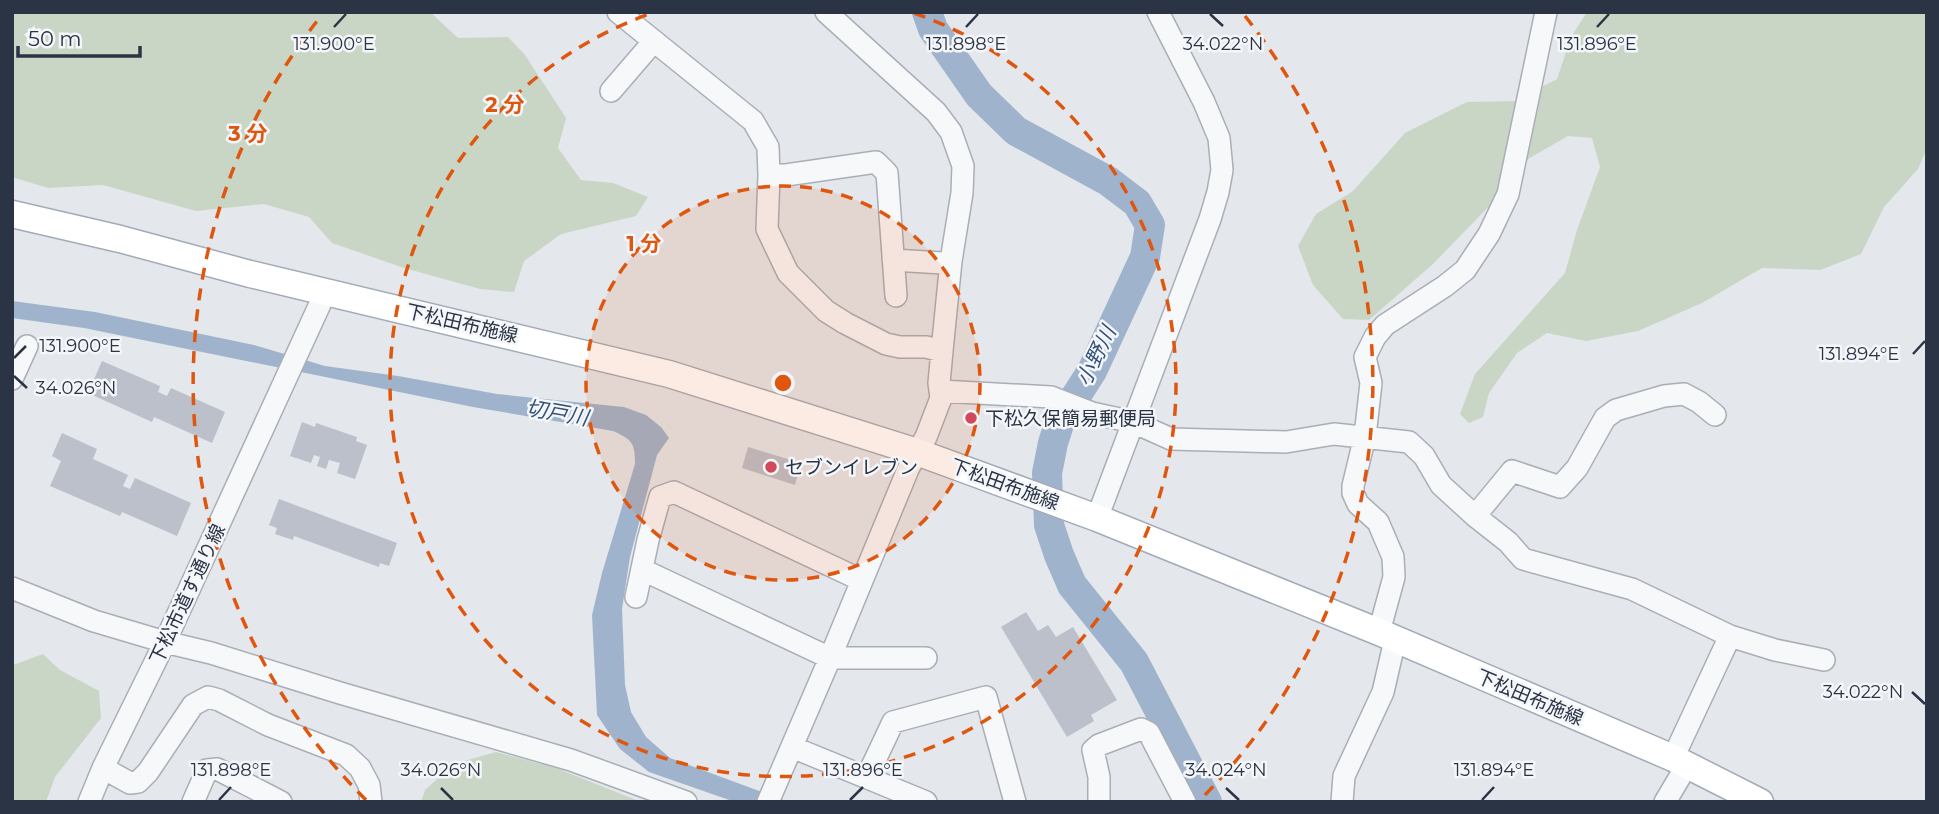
<svg xmlns="http://www.w3.org/2000/svg" width="1939" height="814" viewBox="0 0 1939 814" font-family="Montserrat,'Noto Sans JP',sans-serif">
	<style>
		.green { fill: #c9d6c5 }
		.water { fill: #9fb4cc }
		.lines { fill: none; stroke-linecap: round; stroke-linejoin: round }
		.river { stroke: #9fb4cc; stroke-width: 30 }
		.building { fill: #bbc0ca }
		.minor-casing { stroke: #a9aeb7; stroke-width: 24 }
		.major-casing { stroke: #a3abb8; stroke-width: 29 }
		.minor { stroke: #f7f8fa; stroke-width: 21 }
		.major { stroke: #fff; stroke-width: 26 }
		.ticks { fill: none; stroke: #2b3445; stroke-width: 2.5 }
		.ring { fill: none; stroke: #df570f; stroke-width: 3.5; stroke-dasharray: 12 9 }
		.poi-dot { fill: #d1495b; stroke: #f4f6f9; stroke-width: 2.5 }
		.labels { text-anchor: middle; stroke-width: 5; stroke-linejoin: round; paint-order: stroke }
		.street-label { font-size: 19px; fill: #2b3445; stroke: #f4f6f9 }
		.poi-label { font-size: 19px; fill: #2b3445; stroke: #f4f6f9; text-anchor: start }
		.water-label { font-size: 21px; font-style: italic; fill: #34527a; stroke: #f4f6f9 }
		.ticks-label { font-size: 18px; text-anchor: middle; fill: #2b3445; stroke: #f4f6f9; stroke-width: 5; stroke-linejoin: round; paint-order: stroke }
		.centre { fill: #df570f; stroke: #f4f6f9; stroke-width: 3.5 }
		.ring-label { font-size: 21px; text-anchor: middle; font-weight: bold; fill: #df570f; stroke: #f4f6f9; stroke-width: 5; stroke-linejoin: round; paint-order: stroke }
	</style>
	<rect width="100%" height="100%" fill="#e4e7ec"/>
	<path class="green" d="M12 12H430L458 38 508 37 525 55 566 118 558 148 581 180 613 183 648 197 636 216 561 234 524 261 514 292 480 289 404 268 332 243 309 217 264 204 196 211 103 185 48 188 12 177Z
		M1587 12H1927V148L1918 169 1884 207 1861 254 1820 270 1762 268 1702 303 1638 331 1586 341 1547 333 1517 353 1489 393 1483 417 1469 423 1460 414 1475 374 1565 273 1577 230 1600 167 1592 138 1568 136 1528 159 1496 199 1433 264 1369 320 1343 319 1313 285 1298 246 1316 214 1353 191 1405 133 1467 102 1515 101 1557 79 1571 37Z
		M43 654 60 670 99 691 101 718 55 777 46 802H12V663L16 664Z
		M496 752 556 768 641 802H421L425 790 454 764Z"/>
	<path class="water" d="M12 301 95 312 254 345 325 366 398 376 497 394 624 407 646 415 661 427 669 438 657 455 630 557 622 609 625 685 631 712 646 737 670 758 789 802H735L649 772 620 749 597 715 592 615 602 573 635 464C635 442 632 440 613 431L473 407 84 328 12 318Z"/>
	<g class="lines">
		<path class="river" d="M927 12 933 29 979 95 1016 131 1108 181 1137 203 1150 225 1145 257 1092 371 1060 421 1053 443 1047 473 1049 525 1059 555 1072 585 1134 662 1207 802"/>
	</g>
	<path class="building" d="M102 361 160 386 158 392 167 396 171 388 225 412 212 443 154 417 152 422 88 393Z
		M302 422 315 427 316 423 357 437 356 441 367 445 355 479 337 473 340 463 329 460 326 469 317 466 320 457 314 455 311 463 290 456Z
		M62 433 97 449 93 459 128 475 123 486 130 489 135 478 191 503 177 536 122 512 120 516 50 486 61 461 52 456Z
		M748 447 801 463 795 485 742 468Z
		M279 499 397 543 389 566 380 563 379 567 294 536 293 540 275 534 277 528 269 525Z
		M1026 612 1038 631 1048 625 1056 637 1073 627 1117 700 1091 715 1094 721 1067 737 1001 627Z"/>
	<g class="lines">
		<g class="minor-casing">
			<path id="minor" d="M618 12 753 121 768 147 769 175 767 229 788 273 826 311 845 323 886 344 900 347H926L942 351
				M611 91 654 41
				M769 175H786L876 162 887 173 896 296
				M893 260 943 263 951 261
				M12 379 27 346
				M941 391 1051 397 1092 413 1133 422 1171 439 1286 442 1334 434 1409 442 1424 456 1441 485 1475 516 1508 542 1523 559 1632 589 1730 636 1775 650 1824 660
				M1475 516 1512 471 1560 487 1577 468 1605 418 1616 410 1664 396 1684 394 1699 402 1715 415
				M1097 518 1210 219 1218 192 1222 170 1219 138 1204 102 1158 12
				M643 570 830 658H926
				M12 588 94 621 165 642 211 653 340 693 571 760 686 802
				M636 597 648 540 660 497 674 492 861 580
				M1379 632 1394 577 1393 557 1378 522 1358 504 1353 493V486L1365 436 1371 383 1365 357 1375 337 1385 325 1445 286 1465 270 1489 234 1508 194 1546 12
				M792 747 926 802
				M1673 758 1730 636
				M103 768 130 783 138 782 148 772 193 705 208 697 219 700 268 725 346 755 360 768 369 785 371 802
				M867 777 893 722 986 697 1015 802
				M89 802 103 768 165 642 326 291
				M193 802 207 770 217 769 281 802
				M768 802 830 658 909 467 926 437 941 398 939 383 942 351 951 261 962 193 963 166 951 132 936 112 826 12
				M1099 802V777L1093 750 1099 745 1141 729 1149 733 1185 802
				M1342 802 1344 776 1383 692 1395 640
				M1665 802 1687 765"/>
		</g>
		<g class="major-casing">
			<path id="major" d="M12 214 120 239 250 274 669 374 917 452 1097 518 1379 632 1673 758 1760 802"/>
		</g>
		<use href="#minor" class="minor"/>
		<use href="#major" class="major"/>
	</g>
	<path class="ticks" d="M1210 14 1223 26M334 27 346 14M966 27 978 14M1597 27 1609 14M1913 354 1925 341M14 358 26 346M14 376 27 388M1912 692 1925 704M441 788 453 800M1226 788 1239 800M219 800 231 787M850 800 863 787M1482 800 1494 787"/>
	<circle cx="783" cy="383" r="197" fill="#df570f" fill-opacity=".12"/>
	<g class="ring">
		<circle cx="783" cy="383" r="197"/>
		<path d="M914 13A393 393 0 1 1 652 13"/>
		<path d="M366 800A590 590 0 0 1 321 16M1245 16A590 590 0 0 1 1200 800"/>
	</g>
	<g class="poi-dot">
		<circle cx="971" cy="418" r="7"/>
		<circle cx="771" cy="467" r="7"/>
	</g>
	<g class="labels">
		<g class="street-label">
			<text transform="translate(462 323) rotate(13)" y="7">下松田布施線</text>
			<text transform="translate(1005 484) rotate(20)" y="7">下松田布施線</text>
			<text transform="translate(187 594) rotate(-65)" y="7">下松市道す通り線</text>
			<text transform="translate(1530 697) rotate(23)" y="7">下松田布施線</text>
		</g>
		<g class="poi-label">
			<text x="985" y="425">下松久保簡易郵便局</text>
			<text x="785" y="474">セブンイレブン</text>
		</g>
		<g class="water-label">
			<text transform="translate(1096 356) rotate(-64)" y="7">小野川</text>
			<text transform="translate(557 413) rotate(10)" y="7">切戸川</text>
		</g>
	</g>
	<g class="ticks-label">
		<text x="1223" y="50">34.022°N</text>
		<text x="334" y="50">131.900°E</text>
		<text x="966" y="50">131.898°E</text>
		<text x="1597" y="50">131.896°E</text>
		<text x="80" y="352">131.900°E</text>
		<text x="1859" y="360">131.894°E</text>
		<text x="76" y="394">34.026°N</text>
		<text x="1863" y="698">34.022°N</text>
		<text x="231" y="776">131.898°E</text>
		<text x="863" y="776">131.896°E</text>
		<text x="1494" y="776">131.894°E</text>
		<text x="441" y="776">34.026°N</text>
		<text x="1226" y="776">34.024°N</text>
	</g>
	<circle cx="783" cy="383" r="10" class="centre"/>
	<g class="ring-label">
		<text x="505" y="112">2 分</text>
		<text x="248" y="141">3 分</text>
		<text x="644" y="251">1 分</text>
	</g>
	<rect width="1939" height="814" fill="none" stroke="#2b3445" stroke-width="28"/>
	<path d="M18 46v10h122v-10" fill="none" stroke="#2b3445" stroke-width="3.5"/>
	<text x="28" y="46" font-size="21" fill="#2b3445" stroke="#f4f6f9" stroke-width="5" paint-order="stroke">50 m</text>
</svg>
